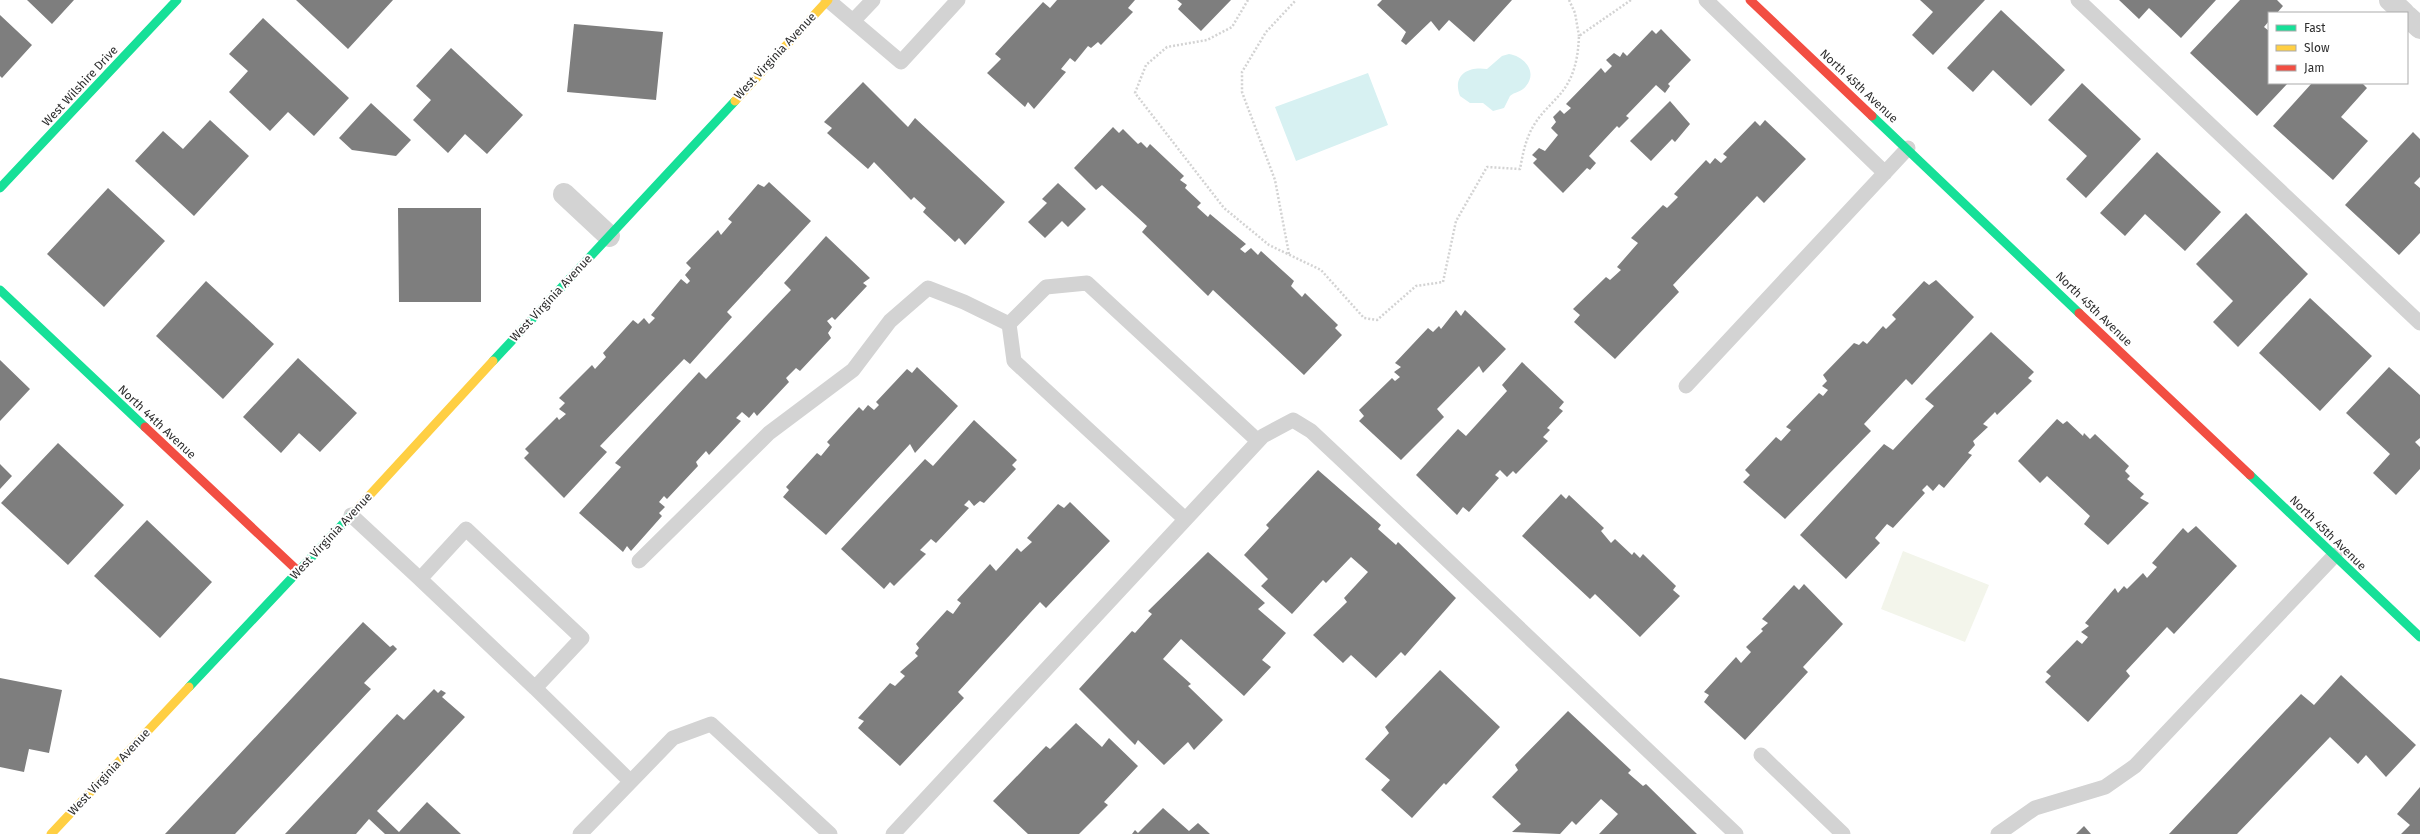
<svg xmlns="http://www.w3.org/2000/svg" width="2420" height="834" viewBox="0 0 2420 834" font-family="'Fira Sans',sans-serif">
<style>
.green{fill:#f3f5eb}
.water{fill:#d7f1f2}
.building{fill:#7e7e7e}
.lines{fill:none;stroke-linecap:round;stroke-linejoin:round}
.path{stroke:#d3d3d3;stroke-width:2.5;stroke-dasharray:2 2;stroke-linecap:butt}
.lane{stroke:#d3d3d3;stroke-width:15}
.street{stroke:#d3d3d3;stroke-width:22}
.fast{stroke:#16e098;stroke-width:9}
.slow{stroke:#ffcf43;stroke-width:9}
.jam{stroke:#f24e42;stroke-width:9}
.labels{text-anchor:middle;stroke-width:4;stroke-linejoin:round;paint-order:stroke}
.street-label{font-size:12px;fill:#2e2e2e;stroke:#fff}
</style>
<rect width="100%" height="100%" fill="#fff"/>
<path class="green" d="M1903,551L1989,585L1965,642L1881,609Z"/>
<path class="water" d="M1509,54C1524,56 1538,72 1526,86C1522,92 1514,92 1510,96L1504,108L1493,111L1483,103H1470L1460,96C1452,75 1468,66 1487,69L1502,56Z
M1368,73L1388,125L1296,161L1275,107Z"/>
<path class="building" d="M27,0H74L52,24Z
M296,0H393L348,49Z
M1057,0H1135L1128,8L1133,12L1101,45L1098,42L1091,48L1088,46L1075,62L1070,58L1061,69L1066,72L1034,109L1028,102L1025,107L987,73L1001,59L995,54L1043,2L1050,8Z
M1177,0H1231L1201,31L1178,9L1182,4Z
M1382,0H1512L1474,42L1449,20L1439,31L1431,21L1406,45L1401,41L1406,32L1377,5Z
M1920,0H1985L1933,55L1912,35L1933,12Z
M2119,0H2216L2181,38L2149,8L2139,19Z
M2240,0H2277L2283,6L2277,13H2269V21L2264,27L2269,31V83H2288L2257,116L2190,53Z
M2001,10L2065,70L2031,106L1993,70L1973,92L1947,68Z
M0,15L32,45L2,78L0,76Z
M263,18L349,98L314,136L288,112L270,131L229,92L248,71L229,54Z
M574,24L663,32L656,100L567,92Z
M1661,29L1691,60L1668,84L1670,86L1665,93L1656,85L1626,116L1629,118L1619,128L1617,126L1589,156L1596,163L1590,170L1587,168L1563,193L1533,163L1537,159L1532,155L1539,148L1545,151L1558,135L1551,128L1556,122L1553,117L1560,110L1564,114L1571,108L1566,104L1601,68L1605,73L1612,66L1606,60L1614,53L1620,57L1623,52L1627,56L1652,30L1656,34Z
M451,48L523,115L487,154L465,134L448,153L413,120L431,100L416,86Z
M863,82L908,127L915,118L1005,202L965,245L959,238L955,242L923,212L926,208L914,197L911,200L874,162L868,169L827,133L832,128L824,122Z
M2082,83L2141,139L2086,198L2066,179L2087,156L2048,120Z
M2312,83H2362L2367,88L2341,117L2368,141L2333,180L2273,126Z
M1670,101L1690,124L1675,142L1672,139L1651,161L1630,141Z
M371,103L411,140L396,156L352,150L339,138Z
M210,120L249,156L194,216L135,161L163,131L183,149Z
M1765,120L1806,159L1764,203L1757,196L1673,285L1679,292L1615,359L1574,322L1580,315L1573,309L1606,277L1610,280L1621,270L1617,267L1638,243L1631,238L1663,205L1667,208L1678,197L1674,194L1706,160L1710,164L1715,158L1721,163L1727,157L1723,154L1755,121L1760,126Z
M1113,127L1119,133L1123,129L1138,144L1141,142L1147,148L1150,144L1184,176L1180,180L1187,185L1185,188L1201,203L1197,207L1208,217L1210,214L1246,244L1240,249L1245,253L1251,248L1258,255L1261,251L1294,281L1291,286L1302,297L1305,293L1338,325L1335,328L1342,335L1304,375L1213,290L1208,296L1142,232L1147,226L1102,185L1096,190L1074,168Z
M2413,132L2420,139V177L2414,183L2420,188V233L2399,255L2345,205Z
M2157,152L2221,212L2185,251L2145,214L2125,236L2100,213Z
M769,182L811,221L727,312L732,317L690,364L684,359L600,446L607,452L564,498L524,458L529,453L525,449L557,417L559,420L566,414L559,409L565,403L559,398L592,365L595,369L606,357L603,353L633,320L638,324L644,318L649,324L655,318L651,315L681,279L687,284L690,281L685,275L691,268L686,263L718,230L721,235L732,222L728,219L758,184L764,187Z
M1058,183L1086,209L1068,227L1062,221L1045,238L1028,222L1047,203L1042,199Z
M108,188L165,241L104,307L47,254Z
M398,208H481V302H399Z
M2246,213L2308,274L2238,347L2213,322L2233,301L2196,264Z
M826,236L870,278L863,283L867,286L835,320L832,317L827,321L832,327L828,333L831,338L800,371L796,368L786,378L789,382L757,416L754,412L749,418L742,412L736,418L741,421L709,455L706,451L696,462L698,466L667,499L664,496L659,502L665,507L659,513L662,516L631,551L627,546L623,552L579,513L621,467L615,463L699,372L706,379L791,290L784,283Z
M1936,280L1974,317L1912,385L1906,379L1864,424L1871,431L1785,519L1743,482L1750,475L1745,470L1776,437L1781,441L1791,430L1786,427L1819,393L1823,396L1828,390L1822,386L1827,381L1823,375L1854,343L1859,345L1863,341L1867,344L1883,326L1886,329L1896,319L1892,315L1924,281L1929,285Z
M206,281L274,344L223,399L156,336Z
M2310,298L2372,356L2320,411L2259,353Z
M1456,310L1461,316L1465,310L1506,349L1483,373L1479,366L1437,409L1444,417L1401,460L1359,421L1364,416L1359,410L1392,378L1395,381L1400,377L1394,372L1401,367L1395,363L1428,328L1433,332L1439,326L1441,329Z
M1991,332L2034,372L2028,378L2032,381L1997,415L1995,412L1983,424L1988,427L1973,441L1975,445L1968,453L1972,455L1944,488L1939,484L1933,491L1927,485L1922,490L1925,493L1893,528L1887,524L1875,538L1880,543L1846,579L1800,535L1884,444L1893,450L1934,406L1925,399Z
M298,358L357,413L320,452L299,433L281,453L243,417Z
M0,360L30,389L0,421Z
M1522,362L1564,402L1559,408L1563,411L1547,428L1550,430L1543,437L1548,441L1516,474L1513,471L1507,477L1500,470L1495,475L1499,478L1469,512L1463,507L1457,515L1416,475L1458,429L1466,436L1507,391L1502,385Z
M917,367L958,406L915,453L910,444L826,535L783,497L789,490L786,487L817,453L821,456L830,445L827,442L859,407L863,411L868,405L874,410L879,405L876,402L907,369L912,373Z
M2389,367L2420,395V438L2415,442L2420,447V469L2396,495L2373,473L2390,454L2346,413Z
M2057,419L2063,424L2067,421L2083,436L2084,433L2090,439L2095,434L2129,466L2125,471L2130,476L2127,479L2144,494L2140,498L2149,503L2108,545L2084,524L2090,516L2047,476L2040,483L2018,461Z
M974,420L1017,460L1012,465L1016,469L984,503L980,501L974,506L969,500L964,505L969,508L936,543L931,539L920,550L926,554L894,586L890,582L884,589L841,549L925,459L933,466Z
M58,443L124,505L68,565L1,503Z
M0,464L12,476L0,489Z
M1318,470L1381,525L1378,529L1396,545L1398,542L1456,598L1405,656L1401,652L1376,678L1351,655L1343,663L1313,635L1347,602L1344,598L1368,572L1351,557L1326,583L1323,580L1292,614L1261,586L1268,579L1244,555L1269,528L1266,525Z
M1561,494L1566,499L1569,495L1604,528L1601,531L1611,543L1615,539L1632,555L1634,552L1640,558L1643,554L1676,586L1673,590L1680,596L1640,637L1595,594L1590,599L1522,536Z
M1070,502L1110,541L1046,608L1040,602L958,692L964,698L900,766L858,728L864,721L858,718L890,683L895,686L905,676L900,672L918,656L915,653L919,648L916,644L947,610L953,614L961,603L957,600L990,564L996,571L1017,548L1021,552L1032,542L1027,538L1058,504L1064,508Z
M147,520L212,582L160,638L94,576Z
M2196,526L2237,566L2174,634L2167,627L2126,671L2130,676L2088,722L2045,682L2051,676L2046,672L2077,640L2082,644L2088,637L2081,632L2089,626L2085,623L2115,588L2118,593L2124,586L2127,589L2143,573L2147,578L2157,567L2152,563L2183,528L2188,533Z
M1208,552L1265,603L1258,609L1286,633L1262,660L1271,667L1244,696L1181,639L1163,659L1191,684L1188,686L1223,720L1194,750L1188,742L1164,765L1138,740L1135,745L1079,689L1132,631L1135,633L1152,614L1148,611Z
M1804,584L1843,624L1803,667L1808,672L1745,740L1704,702L1709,695L1704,692L1736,657L1741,663L1751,652L1746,647L1763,631L1761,629L1768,623L1762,619L1794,585L1799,590Z
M363,622L390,647L393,645L397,649L364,683L371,689L235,834H165Z
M1440,670L1500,727L1446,785L1444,783L1412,818L1381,790L1390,780L1365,759L1389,733L1385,727Z
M2341,675L2416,745L2386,777L2366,755L2358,764L2330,737L2237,834H2169L2301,694L2314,705Z
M0,678L62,690L49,753L29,749L24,772L0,767Z
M434,689L438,693L441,690L446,693L442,697L465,717L377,811L399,832L427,802L461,834H385L369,819L356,834H285L397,714L404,720Z
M1568,711L1631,770L1628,773L1643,786L1646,784L1697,834H1599L1618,814L1601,799L1576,825L1572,821L1560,834L1512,832L1521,824L1492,797L1518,770L1515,765Z
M1076,723L1102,747L1109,738L1138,766L1104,802L1108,805L1079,834H1028L993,801L1046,746L1050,749Z
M2420,787V834H2401L2410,825L2397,814Z
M1163,808L1189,831L1198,823L1210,834H1132L1135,830L1138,833Z
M2084,826L2091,834H2076Z"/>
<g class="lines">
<path class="path" d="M1248,0L1232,27L1207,40L1167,47L1146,65L1135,93L1224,208L1269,245L1321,270L1364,318L1377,320L1416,286L1443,282L1456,221L1487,167L1520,169C1523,153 1526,136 1536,122C1543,111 1554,102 1562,92C1575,75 1578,57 1579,36L1631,0
M1569,0L1575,13L1579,36
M1289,254L1275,180L1242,92V72L1266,32L1296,0"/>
<path class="lane" d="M828,0L901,62L958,0
M1706,0L1885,173
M2078,0L2420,323
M853,21L873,0
M1686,386L1908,148
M351,515L420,579L466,529L582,638L535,688L420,579
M1185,519L1014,361L1009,324L1046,287L1087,283L1258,441
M639,561L769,433L853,370L890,321L928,288L964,302L1009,324
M535,688L630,781
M1761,755L1843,834
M580,834L673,738L711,724L830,834
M893,834L1263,436L1293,420L1311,431L1343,461L1736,834
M1998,834L2035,808L2105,787L2135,766L2335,555"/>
<path class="street" d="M2390,0L2404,13
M2407,16L2420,28
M564,194L609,236"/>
<path class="fast" d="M1872,116L2079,313
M0,188L177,0
M0,290L145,427
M493,361L735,101
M2250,475L2420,637
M189,687L356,510"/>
<path class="slow" d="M735,101L828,0
M356,510L493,361
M51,834L189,687"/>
<path class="jam" d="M1750,0L1872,116
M2079,313L2250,475
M145,427L298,571"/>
</g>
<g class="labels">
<g class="street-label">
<text transform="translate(775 56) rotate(-47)" y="4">West Virginia Avenue</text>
<text transform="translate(80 86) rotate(-47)" y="4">West Wilshire Drive</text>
<text transform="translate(1859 86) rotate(43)" y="4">North 45th Avenue</text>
<text transform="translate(551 298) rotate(-47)" y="4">West Virginia Avenue</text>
<text transform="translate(2094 309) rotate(44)" y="4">North 45th Avenue</text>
<text transform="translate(157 422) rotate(43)" y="4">North 44th Avenue</text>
<text transform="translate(2328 533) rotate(44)" y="4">North 45th Avenue</text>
<text transform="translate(331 536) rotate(-47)" y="4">West Virginia Avenue</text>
<text transform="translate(109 772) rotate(-47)" y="4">West Virginia Avenue</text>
</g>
</g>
<rect x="2268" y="12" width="140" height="72" fill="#ffffff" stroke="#ababab"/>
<rect x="2276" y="25" width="20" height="6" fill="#16e098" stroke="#ababab"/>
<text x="2304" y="32" font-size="12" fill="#2e2e2e">Fast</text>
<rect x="2276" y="45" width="20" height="6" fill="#ffcf43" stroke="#ababab"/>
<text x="2304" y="52" font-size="12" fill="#2e2e2e">Slow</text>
<rect x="2276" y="65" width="20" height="6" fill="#f24e42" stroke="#ababab"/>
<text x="2304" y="72" font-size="12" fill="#2e2e2e">Jam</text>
</svg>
